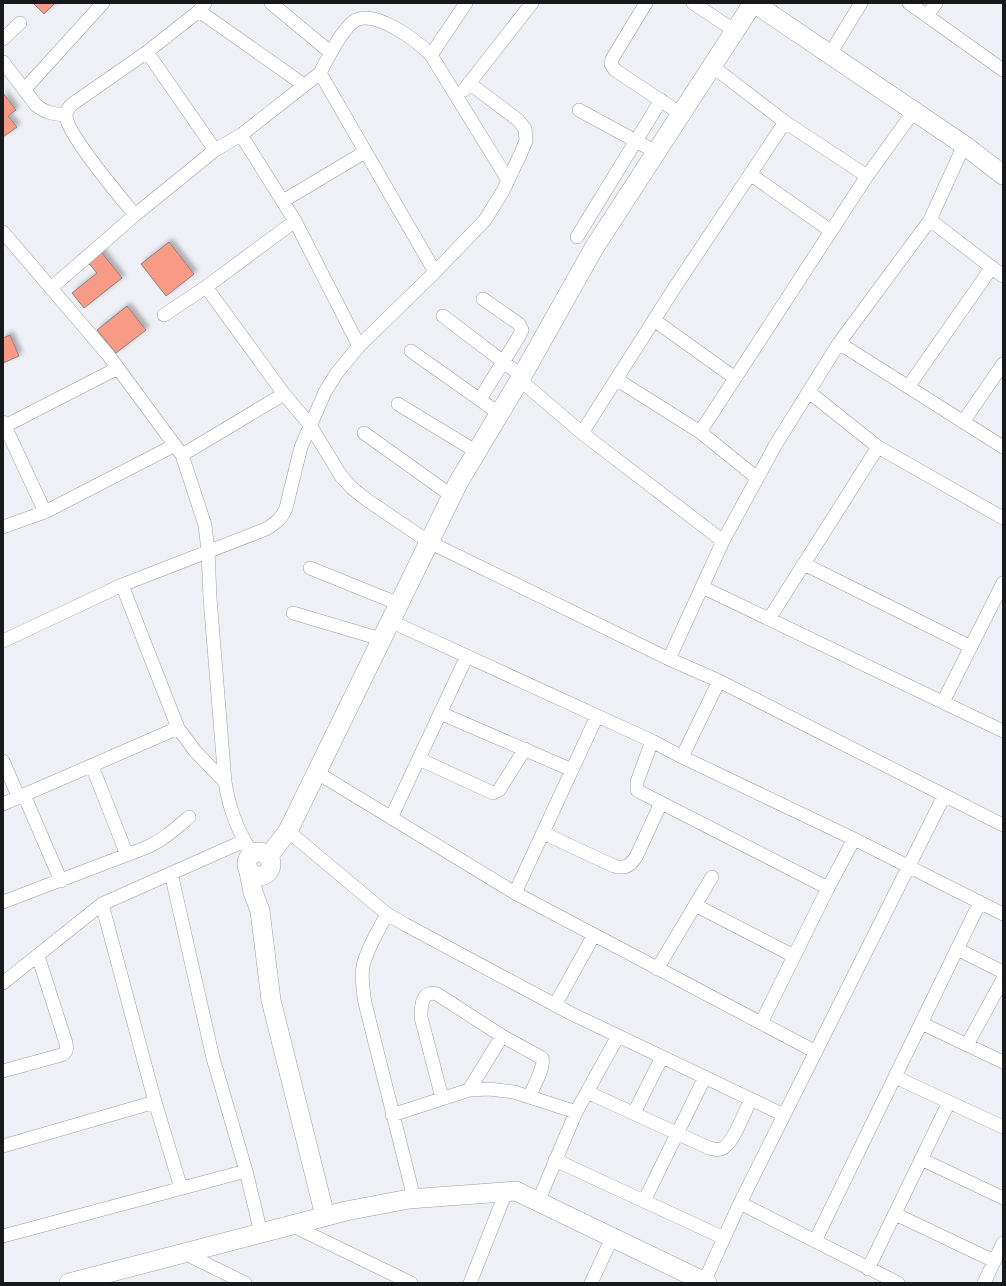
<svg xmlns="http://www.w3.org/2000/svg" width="1006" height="1286" viewBox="0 0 1006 1286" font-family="'Times New Roman',serif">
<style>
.building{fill:#f89a85;stroke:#888280;filter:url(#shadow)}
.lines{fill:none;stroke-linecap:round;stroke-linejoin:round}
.street-casing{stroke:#9d9ea4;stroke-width:14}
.secondary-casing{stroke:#9d9ea4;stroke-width:20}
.street{stroke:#fff;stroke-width:13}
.secondary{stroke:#fff;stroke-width:19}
</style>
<defs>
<filter id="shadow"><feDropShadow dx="3.5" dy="-3.5" stdDeviation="2" flood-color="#0004"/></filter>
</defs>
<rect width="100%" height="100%" fill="#eff0f6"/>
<path class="building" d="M33,3H53L54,4L44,14Z
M3,93L16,110L8,116L17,127L3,137Z
M169,242L194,274L166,296L141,264Z
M99,249L122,278L84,308L72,293L97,273L86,260Z
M127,306L146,330L116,353L97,330Z
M10,335L19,356L3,363V338Z"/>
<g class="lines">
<g class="street-casing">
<path id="street" d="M271,3L330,52
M646,3L612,59L611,64L615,70L681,114
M693,3L735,31
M909,3L1003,70
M199,11L304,85
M927,16L936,3
M3,39L20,23
M147,52L215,150
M830,54L861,3
M431,55L466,3
M3,62L36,105C45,113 54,114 66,115
M712,66L785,122L867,176
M320,73C327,59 343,27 356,20C377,10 417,41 431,55L508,180
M24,90L103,3
M464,90L532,3
M579,110L656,152
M241,135L295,221L359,346
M750,174L831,231
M283,201L365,152
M135,215C121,198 67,134 66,116C66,111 69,108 71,105L147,52L199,11L205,3
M930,220L1003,276
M3,232L109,356L182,455L205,525L208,551L210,598L225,782C229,807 238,833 253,854
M577,237L661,100
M206,287L284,394L310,425L341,476L352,488L367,500L429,542L669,659L719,681L1003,825
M51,288L135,215L215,150L241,135L320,73L435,272
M164,315L206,287L295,221
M443,316L522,376
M654,320L735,378
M839,343L1003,447
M411,351L500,414
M616,379L700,432L757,478
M520,380L582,433L723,541
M908,387L992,267
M809,392L878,447L1003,518
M480,399L518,338L522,330L519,324L483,299
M398,404L477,452
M3,422L45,512L175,445
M963,422L1003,364
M5,426L118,368
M700,432L867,176L914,111
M364,433L452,496
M582,433L675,287L785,122
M182,455L284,394
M3,527L45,512
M804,564L971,647
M310,568L399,604
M122,585L178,728L195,751L225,782
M702,587L1003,731
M293,613L381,639
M769,619L878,447
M390,621L652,741L682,757L854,839L1003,914
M3,641L122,585L266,529C276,523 282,518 286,508L301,447L325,392L336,374L359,346L435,272L485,220L503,191L520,155L526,141L525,129L518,120L469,83
M669,659L723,541L776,444L839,343L930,220L964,145
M943,702L1003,583
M440,713L572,770
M652,741L637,782V790L640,792L828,888
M682,757L719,681
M419,759L493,793L499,790L525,749
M3,761L19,798
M92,766L127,855
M316,772L515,893L816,1052
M24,795L61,881
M3,804L178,728
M391,818L467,656
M288,831L387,914L406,925L572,1014L784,1115
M543,833L614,866C625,869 630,866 636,857L661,803
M171,873L213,1058L246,1171L261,1233
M515,893L597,716
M3,902L145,848C162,841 175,829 189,817
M102,904L155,1102L181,1188
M695,905L794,956
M387,914C379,930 367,948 363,966C361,978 363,991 365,1003L414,1198
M957,949L1003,972
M657,969L712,877
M3,983L102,904L244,841
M555,1005L594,935
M761,1023L828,888L854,839
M921,1023L1003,1062
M967,1045L1003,979
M3,1071L61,1055C67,1053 67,1049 66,1043L38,956
M895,1077L1003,1127
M469,1090L502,1036
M587,1092L709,1148C712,1149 717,1150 721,1149C733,1146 745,1110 751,1099
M442,1098L421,1017C421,1005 422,990 437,994L502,1036L542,1058C545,1067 533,1088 529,1097
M634,1113L662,1057
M392,1115L469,1090L489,1089L514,1092L576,1112
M3,1146L155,1102
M921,1159L1003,1198
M555,1160L724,1238
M644,1201L705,1077
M538,1202L576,1112L618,1036
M895,1214L994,1261
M291,1225L411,1283
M3,1236L246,1171
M815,1241L980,902
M184,1253L245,1283
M868,1269L949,1102
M704,1282L740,1203
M470,1283L506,1192
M591,1283L612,1238
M898,1283L740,1203L944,796
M984,1283L1003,1243"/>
</g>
<g class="secondary-casing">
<path id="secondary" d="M754,3L964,145L1003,175
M247 864a12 12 0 1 1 24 0a12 12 0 1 1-24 0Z
M268,857L288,831L458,483L522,376L594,248L753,3
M249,872L253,892L260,911L271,1000L325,1216
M69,1283L346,1211L409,1199L516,1191L707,1283"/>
</g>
<use href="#street" class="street"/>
<use href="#secondary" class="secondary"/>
</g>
<rect width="1006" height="1286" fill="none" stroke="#18191b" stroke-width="8"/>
</svg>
